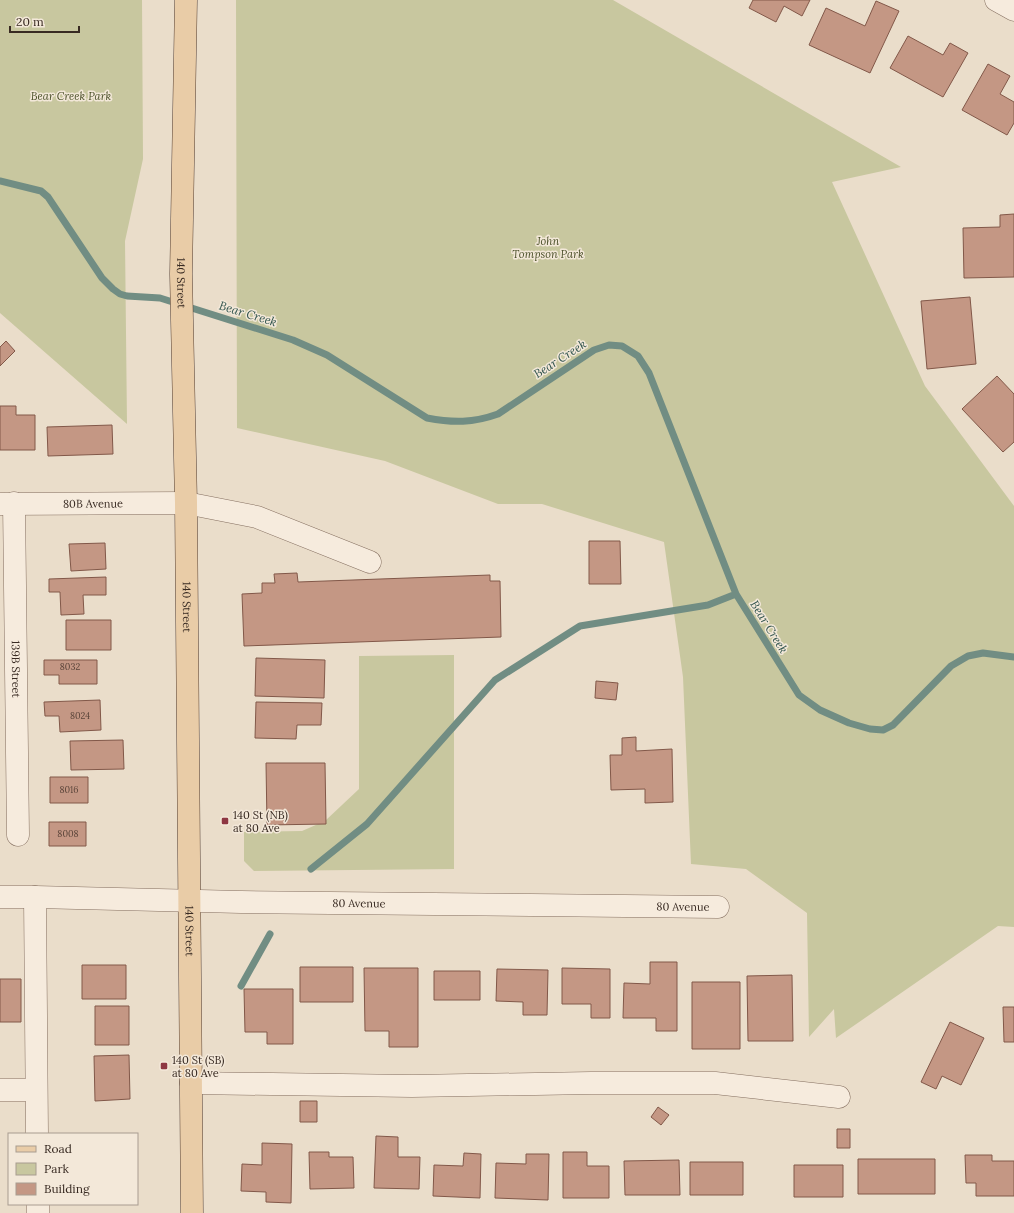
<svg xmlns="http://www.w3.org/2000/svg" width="1014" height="1213" viewBox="0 0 1014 1213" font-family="Lora,serif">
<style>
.green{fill:#c8c79f}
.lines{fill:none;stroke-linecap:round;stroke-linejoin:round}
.stream{stroke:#718d83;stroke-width:7}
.building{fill:#c49784;stroke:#825849}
.minor-casing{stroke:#856f60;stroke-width:23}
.major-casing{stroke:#543f34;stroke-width:23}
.minor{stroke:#f6ebdd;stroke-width:22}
.major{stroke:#e9cca7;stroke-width:22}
.poi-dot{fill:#8e3742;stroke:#f3e8d9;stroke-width:1.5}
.labels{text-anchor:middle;stroke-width:3;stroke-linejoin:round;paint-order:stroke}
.number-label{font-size:9px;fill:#5b453a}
.park-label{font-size:11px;font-style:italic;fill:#4d522b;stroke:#f3e8d9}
.street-label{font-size:11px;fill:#382a22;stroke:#f3e8d9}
.poi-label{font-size:11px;fill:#382a22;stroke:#f3e8d9;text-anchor:start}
.water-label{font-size:12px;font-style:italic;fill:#33564f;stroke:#f3e8d9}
</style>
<rect width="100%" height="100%" fill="#eaddca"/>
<path class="green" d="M0,0H142L143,159L125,241L127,424L0,313Z
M236,0H613L901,167L832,182L925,386L1014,506V927L998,926L836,1038L834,1009L809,1037L807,913L746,869L691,864L683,677L664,542L542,504H498L385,461L237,428Z
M454,655V869L254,871L244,861V832L302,831L325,821L359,789V656Z"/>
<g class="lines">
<path class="stream" d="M0,181L41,191L48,197L102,278L113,289L120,294L127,296L160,298L293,340L327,355L427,418C453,423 473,423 498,414L594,350L609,345L622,346L638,356L649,373L736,594L799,695L820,710L849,723L870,729L883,730L893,725L951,666L968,656L983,653L1014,657
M311,869L367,824L495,680L580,626L708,605L736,594
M241,986L270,934"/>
</g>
<path class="building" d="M753,0H810L802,16L784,6L776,22L749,8Z
M876,1L899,11L870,73L809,45L826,8L865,26Z
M908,36L943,55L950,43L968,53L943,97L890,68Z
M988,64L1010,76L1000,94L1014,102V123L1007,135L962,110Z
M1014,214V277L964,278L963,228L1000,227V215Z
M970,297L976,364L927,369L921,301Z
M6,341L15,351L0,366V347Z
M997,376L1014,394V442L1003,452L962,409Z
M0,406H16V415H35V450H0Z
M112,425L113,454L48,456L47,427Z
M589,541H620L621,584H589Z
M105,543L106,569L71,571L69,544Z
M297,573L298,582L490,575V581H500L501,637L244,646L242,594L262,593V583H275L274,574Z
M106,577V595H83L84,614L61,615L60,592H49V579Z
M66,620H111V650H66Z
M256,658L325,660L324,698L255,696Z
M44,660H97V684H59V675H44Z
M596,681L618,683L616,700L595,698Z
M100,700L101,730L60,732L59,716H45L44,702Z
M256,702L322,703L321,725H297L296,739L255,738Z
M636,737V751L672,749L673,802L645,803V789L611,790L610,755H622V738Z
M123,740L124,769L71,770L70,741Z
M266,763H325L326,824L267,825Z
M50,777H88V803H50Z
M49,822H86V846H49Z
M650,962H677V1031H656V1018H623L624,983L650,984Z
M82,965H126V999H82Z
M300,967H353V1002H300Z
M364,968H418V1047H389V1031H365Z
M562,968L610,969V1018H591V1004H562Z
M497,969L548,970L547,1015H523V1002L496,1001Z
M434,971H480V1000H434Z
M792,975L793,1041H748L747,976Z
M0,979H21V1022H0Z
M692,982H740V1049H692Z
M244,989H293V1044H267V1032H245Z
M95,1006H129V1045H95Z
M1003,1007H1014V1042H1004Z
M950,1022L984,1038L961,1085L942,1076L936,1089L921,1082Z
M129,1055L130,1099L95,1101L94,1056Z
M300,1101H317V1122H300Z
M658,1107L669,1115L661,1125L651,1117Z
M837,1129H850V1148H837Z
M376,1136L398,1137V1157H420L419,1189L374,1188Z
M262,1143L292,1144L291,1203L266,1202V1192L241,1191L242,1164L262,1165Z
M309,1152H329V1157H353L354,1188L310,1189Z
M563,1152H587V1166H609V1198H563Z
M464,1153L481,1154L480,1198L433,1196L434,1165L463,1166Z
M526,1154H549L548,1200L495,1198L496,1163L526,1164Z
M965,1155H992V1161H1014V1196H976V1183H966Z
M858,1159H935V1194H858Z
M679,1160L680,1195H625L624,1161Z
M690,1162H743V1195H690Z
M794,1165H843V1197H794Z"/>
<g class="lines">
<g class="minor-casing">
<g id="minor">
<path d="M996,0L1014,10"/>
<path id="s1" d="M14,503L18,835"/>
<path id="s2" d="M0,504L186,503L257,517L370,562"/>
<path id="s3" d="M0,897H35L241,902L718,907"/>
<path d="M35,897L37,1134"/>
<path d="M191,1083L412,1086L591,1083H715L839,1097"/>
<path d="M0,1090H36"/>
<path d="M38,1204V1213"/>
</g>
</g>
<g class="major-casing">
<g id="major">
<path id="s4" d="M186,0L181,274L186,503L192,1213"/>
</g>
</g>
<use href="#minor" class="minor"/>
<use href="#major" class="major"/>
</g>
<g class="poi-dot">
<rect x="221" y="817" width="8" height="8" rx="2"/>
<rect x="160" y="1062" width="8" height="8" rx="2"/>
</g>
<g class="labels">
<g class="number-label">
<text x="70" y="670">8032</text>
<text x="80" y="719">8024</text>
<text x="69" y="793">8016</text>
<text x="68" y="837">8008</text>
</g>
<g class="park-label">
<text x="71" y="100">Bear Creek Park</text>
<text x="548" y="245">John<tspan x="548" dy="13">Tompson Park</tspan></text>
</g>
<g class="street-label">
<text dy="4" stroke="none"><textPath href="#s4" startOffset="283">140 Street</textPath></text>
<text dy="4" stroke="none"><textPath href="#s2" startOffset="93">80B Avenue</textPath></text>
<text dy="4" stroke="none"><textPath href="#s4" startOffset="607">140 Street</textPath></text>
<text dy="4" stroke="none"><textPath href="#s1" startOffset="166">139B Street</textPath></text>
<text dy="4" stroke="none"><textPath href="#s3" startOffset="359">80 Avenue</textPath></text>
<text dy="4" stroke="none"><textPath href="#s3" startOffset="683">80 Avenue</textPath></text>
<text dy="4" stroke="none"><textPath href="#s4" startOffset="931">140 Street</textPath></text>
</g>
<g class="poi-label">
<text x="233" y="819">140 St (NB)<tspan x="233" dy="13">at 80 Ave</tspan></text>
<text x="172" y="1064">140 St (SB)<tspan x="172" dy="13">at 80 Ave</tspan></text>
</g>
<g class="water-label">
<text transform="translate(248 314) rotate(17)" y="4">Bear Creek</text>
<text transform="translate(560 359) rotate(-33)" y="4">Bear Creek</text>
<text transform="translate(769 627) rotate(58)" y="4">Bear Creek</text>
</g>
</g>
<rect x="8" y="1133" width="130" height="72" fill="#f3e8d9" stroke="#a89c90"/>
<rect x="16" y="1146" width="20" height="6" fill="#e9cca7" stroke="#a89c90"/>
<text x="44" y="1153" font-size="12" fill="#382a22">Road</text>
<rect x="16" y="1163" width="20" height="12" fill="#c8c79f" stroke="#a89c90"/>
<text x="44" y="1173" font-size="12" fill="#382a22">Park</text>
<rect x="16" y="1183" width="20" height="12" fill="#c49784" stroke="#a89c90"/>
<text x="44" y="1193" font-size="12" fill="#382a22">Building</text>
<path d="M10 26v6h69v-6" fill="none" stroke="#382a22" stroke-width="2"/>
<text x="16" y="26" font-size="12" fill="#382a22" stroke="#f3e8d9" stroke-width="3" paint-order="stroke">20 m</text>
</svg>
